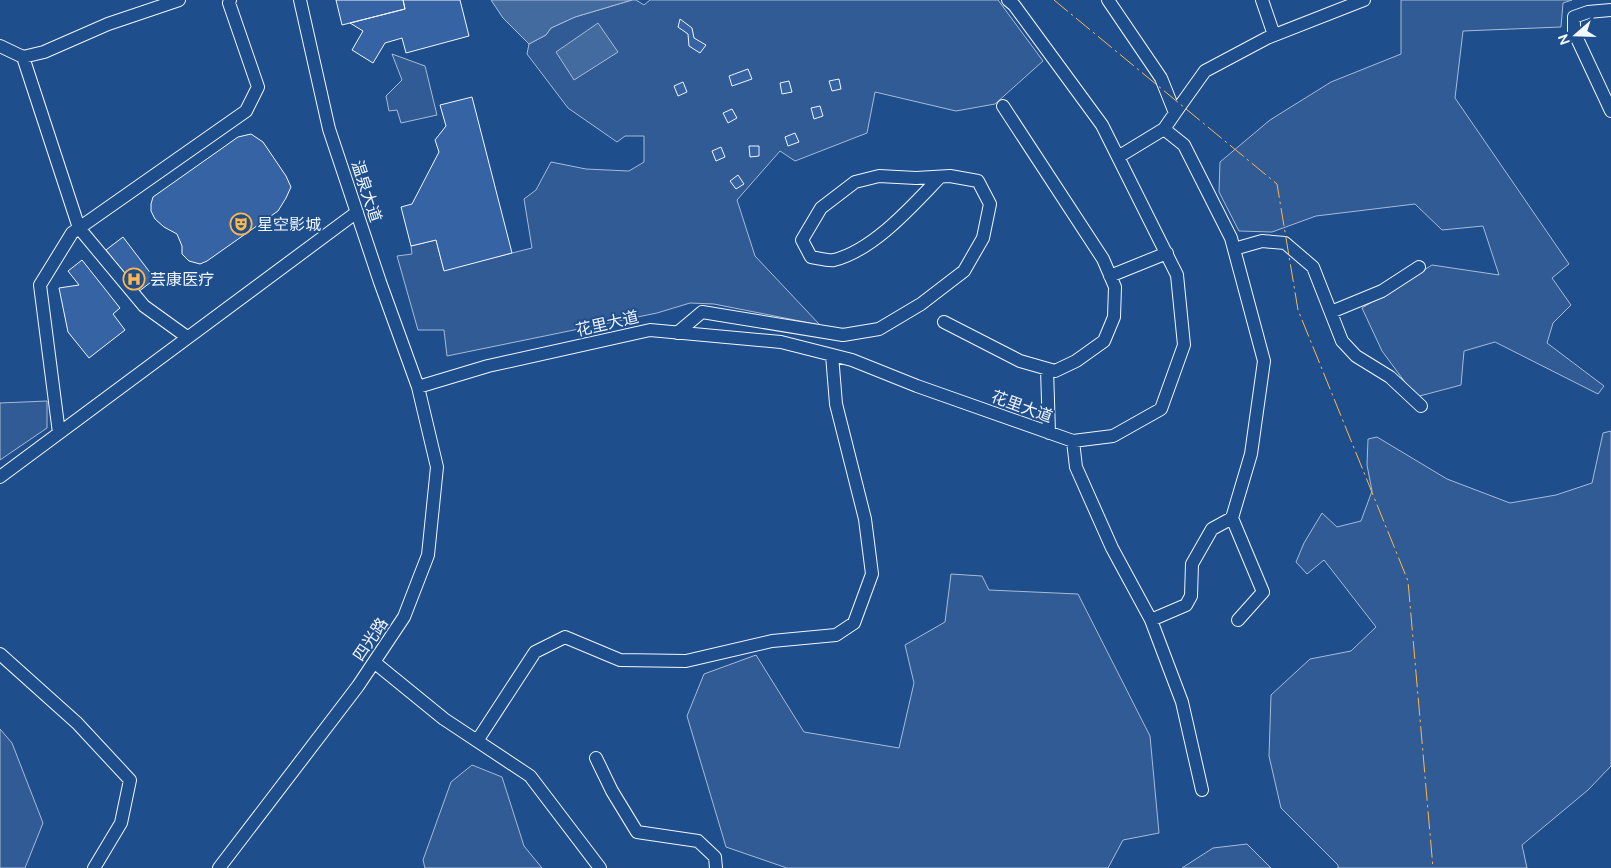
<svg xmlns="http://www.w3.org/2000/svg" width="1611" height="868" viewBox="0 0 1611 868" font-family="Ubuntu,'Noto Sans SC',sans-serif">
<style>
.built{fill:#305b95;stroke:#a8bbd7}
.water{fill:#446ba0;stroke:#a8bbd7}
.building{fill:#3563a3;stroke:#f2f6ff}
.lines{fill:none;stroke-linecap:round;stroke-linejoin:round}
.street-casing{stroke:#f2f6ff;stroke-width:14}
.street{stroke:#1f4e8c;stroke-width:12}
.power{stroke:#ffb74d;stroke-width:1;stroke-dasharray:18 4 2.5 4;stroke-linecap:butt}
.labels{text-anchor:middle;stroke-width:4;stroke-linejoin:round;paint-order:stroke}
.street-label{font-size:16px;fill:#f2f6ff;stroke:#1f4e8c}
.poi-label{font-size:16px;fill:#f2f6ff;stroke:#1f4e8c;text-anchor:start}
</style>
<rect width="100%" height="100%" fill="#1f4e8c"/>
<path class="built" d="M632,0H636L644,5L650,0H998L1043,61L995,104L956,111L875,92L867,133L795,161L780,151L737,200L755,256L820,325L714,304L690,303L657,313L447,356L444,330H418L397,256L412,254L411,246L436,240L444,270L532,248L524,199L536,190L551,162L586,169L629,171L644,162V136H625L617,142L568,108L527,54L529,44L546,35L551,28L575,17Z
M1401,0H1572L1563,3L1561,27L1463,31L1455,98L1569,264L1552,278L1571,305L1553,323L1547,343L1604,386L1598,394L1495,342L1464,351L1461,385L1416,397L1382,351L1362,308L1432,265L1499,275L1483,226L1442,230L1415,204L1316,216L1272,232L1239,231L1219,192L1220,162L1270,120L1331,82L1401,54Z
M392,54L425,66L437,115L401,123L397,110L389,111L386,96L402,80Z
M47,401V428L0,460V403Z
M1611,431V766L1588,790L1522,845L1527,868H1338V865L1281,808L1269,756L1271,695L1310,659L1351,651L1376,627L1324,560L1307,574L1296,562L1304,543L1322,513L1337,527L1361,521L1372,491L1367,465L1368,439L1377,437L1447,479L1510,503L1556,495L1592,483L1603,433Z
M951,574L982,576L989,590L1078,594L1150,736L1159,833L1123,840L1108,868H787L726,847L687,716L704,674L756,655L804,732L899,748L914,683L905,645L945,622Z
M0,729L12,743L43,823L25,868H0Z
M472,765L502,777L524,846L542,868H425L423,860L451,782Z
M1247,844L1271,868H1182L1213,848Z"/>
<path class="water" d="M491,0H632L575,17L551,28L546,35L529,44L503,18Z
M598,23L618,52L574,80L556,52Z"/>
<path class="building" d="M336,0H403L405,9L342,25Z
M403,0H460L469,36L406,53L402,38L385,43L373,63L352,50L363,31L350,23L405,9Z
M680,19L692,28L694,38L706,45L700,53L689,46L688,34L678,27Z
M748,69L752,79L732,86L729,76Z
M839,79L841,89L832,91L829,81Z
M789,81L792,92L782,94L780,83Z
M683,82L687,92L678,96L674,86Z
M472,97L512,253L444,271L436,240L411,246L401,207L412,204L439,152L435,140L446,126L440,105Z
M820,106L823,116L814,119L811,108Z
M732,109L737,118L728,123L723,113Z
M795,133L799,142L788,146L785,137Z
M251,134L263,142L286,176L291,187L286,198L278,211L207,261L200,264L189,261L182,254V246L177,234L164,227L155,219L151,211V204L153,197L238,137Z
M749,146H759V156L750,157Z
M721,147L725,157L716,161L712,151Z
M738,175L744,184L736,189L730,181Z
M123,237L155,279L138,292L106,250Z
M82,260L120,308L113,314L125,330L89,358L68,332L59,288L79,285L68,271Z"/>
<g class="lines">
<g class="street-casing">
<path id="street" d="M1108,0L1161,78L1175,113L1164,129L1118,157
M1262,0L1274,35
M1611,10L1588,12L1574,17V32L1611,111
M0,46L23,57L44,52L108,24L179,0
M23,57L79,228L144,306L187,337
M1175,113L1205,71L1267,38L1364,0
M1234,249L1262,241L1285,243L1313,267L1342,341L1356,356L1390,377L1421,406
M1110,276L1167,253
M1331,312L1382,291L1419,267
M944,322L1020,361L1055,371L1076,361L1104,341L1114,317L1115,287L1103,259L1003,106
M677,333L702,312L843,335L879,329L921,304L964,271L983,238L990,204L978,181L950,176L916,178L879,176L855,182L821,208L802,240L811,257C818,258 828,261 834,260C874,250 913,205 940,177
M1047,369L1049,433
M418,387L488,366L650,330L781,342L852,360L917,386L1073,441L1113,436L1161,409L1184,345L1177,275L1102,125L1014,5L1008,0
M59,433L40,285L72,233L246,111L258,87L229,3L230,0
M1073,441L1076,467L1112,548L1151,620L1182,702L1202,790
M0,477L357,212
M1232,518L1263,592L1238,620
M1151,620L1186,605L1191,596L1192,564L1212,529L1232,518L1251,454L1264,361L1231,238L1184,145L1164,129
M0,654L77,723L130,780L121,823L94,868
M374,662L444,719L530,776L600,868
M477,741L535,652L565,637L620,660L686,661L772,641L836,635L854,623L872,574L865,519L836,404L832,355
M596,758L612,791L637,832L698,841L715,857L716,868
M219,868L358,686L404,617L428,555L437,467L418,387L380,282L329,129L300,0"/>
</g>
<use href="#street" class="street"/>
<path class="power" d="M1054,0L1277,184L1298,310L1408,581L1433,868"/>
</g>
<defs>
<g id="theatre-ring" transform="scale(1.125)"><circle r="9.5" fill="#1f4e8c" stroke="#ffb74d" stroke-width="1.5"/><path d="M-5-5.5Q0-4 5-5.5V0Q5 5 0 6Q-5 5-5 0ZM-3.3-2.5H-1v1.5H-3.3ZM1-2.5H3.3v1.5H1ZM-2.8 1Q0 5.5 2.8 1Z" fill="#ffb74d"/></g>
<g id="hospital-ring" transform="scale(1.125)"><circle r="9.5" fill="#1f4e8c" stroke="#ffb74d" stroke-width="1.5"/><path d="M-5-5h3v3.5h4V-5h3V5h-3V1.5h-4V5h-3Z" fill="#ffb74d"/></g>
</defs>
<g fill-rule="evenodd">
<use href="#theatre-ring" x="241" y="224"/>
<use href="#hospital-ring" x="134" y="279"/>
</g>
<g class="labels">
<g class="street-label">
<text transform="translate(367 191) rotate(72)" y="6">温泉大道</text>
<text transform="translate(607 323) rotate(-13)" y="6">花里大道</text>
<text transform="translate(1022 406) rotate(20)" y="6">花里大道</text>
<text transform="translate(370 639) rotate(-56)" y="6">四光路</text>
</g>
<g class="poi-label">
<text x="257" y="230">星空影城</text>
<text x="150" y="285">芸康医疗</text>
</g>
</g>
<g transform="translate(1576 35) rotate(250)" stroke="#1f4e8c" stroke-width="4" paint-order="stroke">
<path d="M0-4L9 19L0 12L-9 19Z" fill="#f2f6ff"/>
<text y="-8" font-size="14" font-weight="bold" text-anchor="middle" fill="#f2f6ff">N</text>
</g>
</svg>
